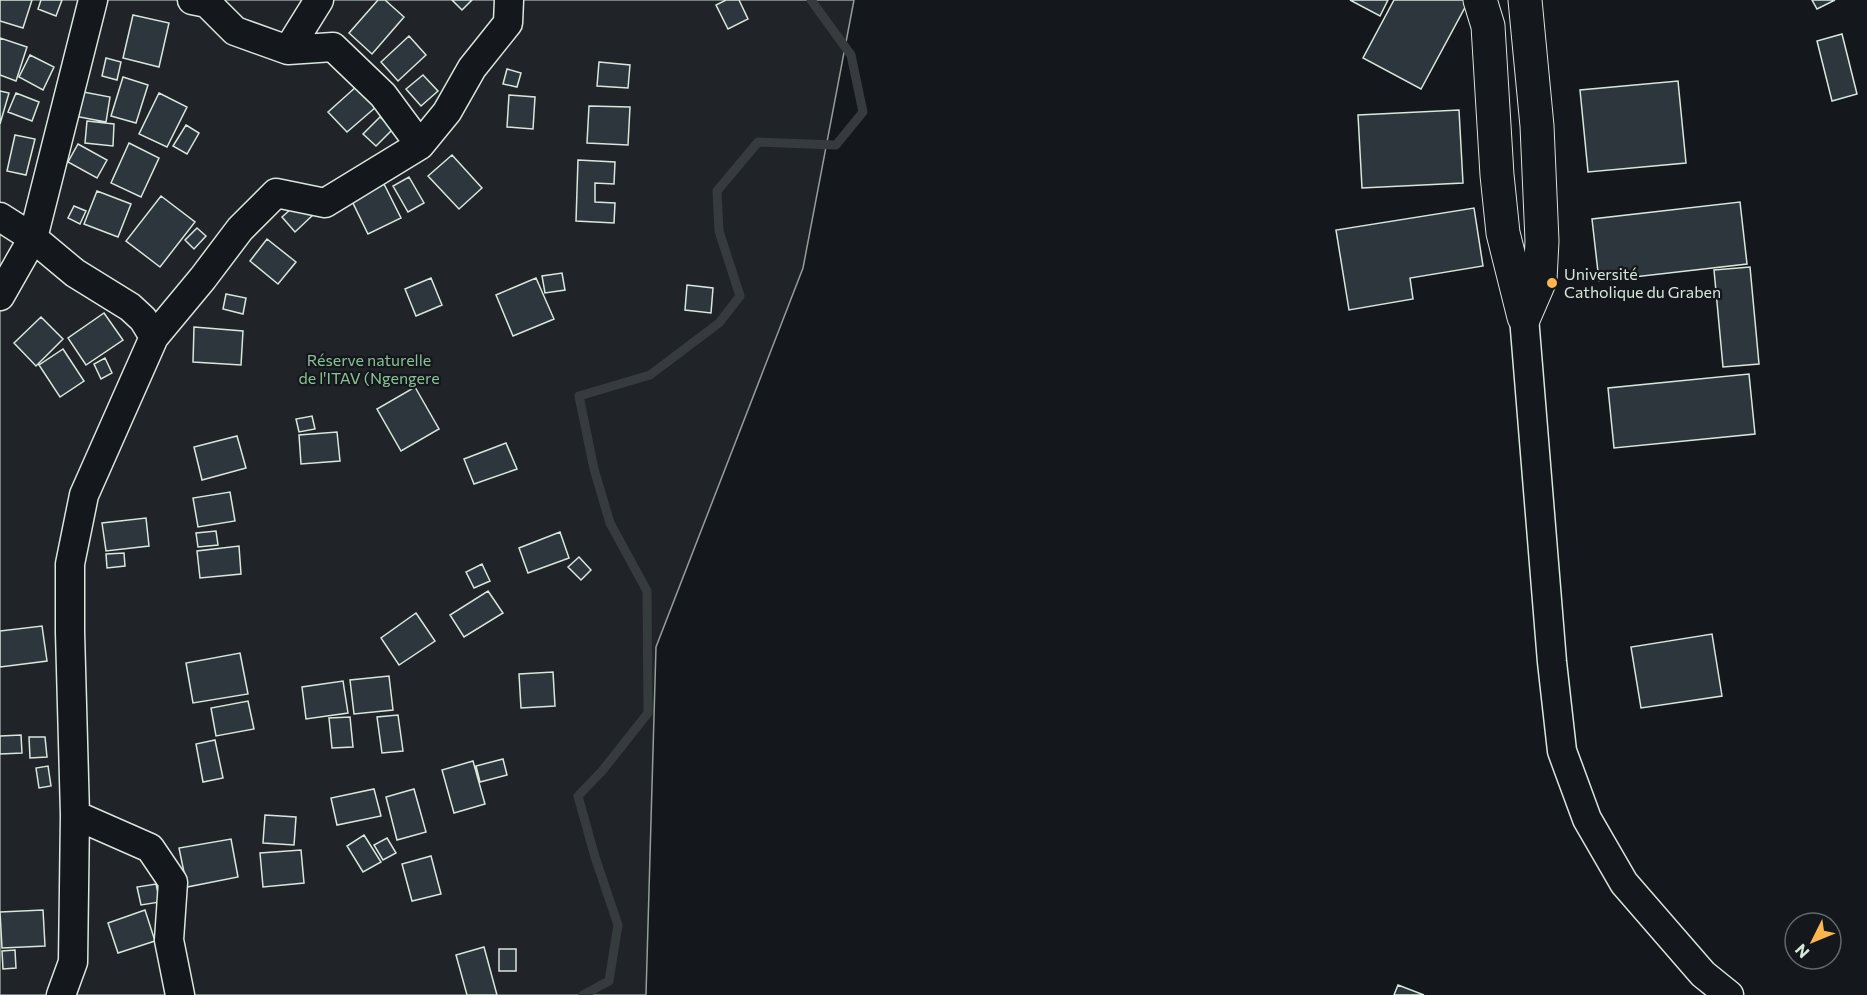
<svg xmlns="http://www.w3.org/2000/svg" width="1867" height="995" viewBox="0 0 1867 995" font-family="Commissioner,sans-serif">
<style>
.green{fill:#202428;stroke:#939e99;stroke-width:1.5}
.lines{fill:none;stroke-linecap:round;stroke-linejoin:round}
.stream{stroke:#363b3e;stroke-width:9}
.building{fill:#2c363c;stroke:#d8e6dc;stroke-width:1.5}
.street-casing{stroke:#d8e6dc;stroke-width:31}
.secondary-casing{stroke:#d8e6dc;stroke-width:35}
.street{stroke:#14181c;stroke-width:28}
.secondary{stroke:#14181c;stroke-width:33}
.poi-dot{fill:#ffb74d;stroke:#14181c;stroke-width:2}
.labels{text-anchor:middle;stroke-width:4.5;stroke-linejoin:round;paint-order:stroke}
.poi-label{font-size:16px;fill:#d8e6dc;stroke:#14181c;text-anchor:start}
.park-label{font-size:16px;fill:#8ac095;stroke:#14181c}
</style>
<rect width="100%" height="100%" fill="#14181c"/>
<path class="green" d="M0,0H854L803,268L656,647L646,995H0Z"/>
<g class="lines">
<path class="stream" d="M583,995L609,981L618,925L595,857L578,796L602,771L648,713L647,591L610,523L594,469L579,396L650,375L719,323L740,296L719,231L717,191L758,142L836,145L863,112L851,55L811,0"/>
</g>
<path class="building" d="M0,0H32L23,28L0,21Z
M41,0H62L56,16L38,9Z
M378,0H385L404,17L372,54L349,33Z
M452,0H472L462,10Z
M726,0H739L748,19L728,29L716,5Z
M1350,0H1388L1380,16Z
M1394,0H1469L1421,89L1363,58Z
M1812,0H1835L1817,9Z
M133,15L169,23L159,67L123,58Z
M1842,34L1857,94L1832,101L1817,41Z
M409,36L426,55L398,81L381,62Z
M0,38L27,47L16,81L0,75Z
M30,55L54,67L43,90L19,77Z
M106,58L121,62L117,80L102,76Z
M599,62L630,65L628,88L597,86Z
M507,69L521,73L517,87L503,84Z
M423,75L438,91L421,106L406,89Z
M123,77L148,85L136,123L111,116Z
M1678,81L1686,163L1588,172L1580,90Z
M357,86L376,107L347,132L328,112Z
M73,90L110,97L106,122L69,115Z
M0,91L9,93L0,124Z
M16,93L39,102L32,121L8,112Z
M159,93L187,107L167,147L139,134Z
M509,95L535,97L533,129L507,127Z
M589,106L630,107L628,145L587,143Z
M1459,110L1463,183L1362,188L1358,115Z
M380,117L393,129L376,146L363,134Z
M87,121L114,124L113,146L85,143Z
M186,125L199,133L187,154L173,146Z
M15,135L35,139L26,175L7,171Z
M129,143L159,158L141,197L111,183Z
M78,144L107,160L97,178L68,162Z
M452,155L482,188L459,209L428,176Z
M578,160L615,162L614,184L595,183V202L615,203L614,223L576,221Z
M409,177L424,203L408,212L393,186Z
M384,184L401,218L368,234L351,199Z
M97,191L131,204L118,237L84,224Z
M161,196L195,222L160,267L126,241Z
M302,199L315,213L295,232L282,217Z
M1740,202L1747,264L1599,281L1592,219Z
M74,206L86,211L80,224L68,218Z
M1474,208L1483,266L1410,278L1413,299L1349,310L1336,230Z
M197,228L206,236L194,249L185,240Z
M267,239L296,262L278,284L250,261Z
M1750,267L1759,364L1723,367L1714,270Z
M562,273L565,290L545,293L542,276Z
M431,278L442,305L416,316L405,289Z
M536,278L554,319L513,336L496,295Z
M687,285L713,288L711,313L685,310Z
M226,294L246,298L243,314L223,309Z
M104,313L123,340L86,365L68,338Z
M41,317L63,339L36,366L14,343Z
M194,327L243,331L241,365L193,362Z
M63,349L84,381L60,397L39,365Z
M105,358L112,373L101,379L94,364Z
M1749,374L1755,434L1614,448L1608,388Z
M415,387L439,429L401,451L377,409Z
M312,416L315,429L299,432L296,419Z
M337,432L340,461L301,464L299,435Z
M237,436L246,468L202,480L194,447Z
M506,443L517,469L474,484L464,459Z
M230,492L235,521L198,527L193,498Z
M146,518L149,546L106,551L102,523Z
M216,531L218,545L198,547L196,533Z
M560,532L569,558L528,573L519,548Z
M239,546L241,574L200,578L197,551Z
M124,553L125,566L107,568L106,554Z
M579,557L591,570L581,580L568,567Z
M482,564L490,581L474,588L466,572Z
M488,591L503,613L464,637L450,615Z
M416,613L435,641L399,665L381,638Z
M42,626L47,661L0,667V631Z
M1712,634L1722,696L1641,708L1631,647Z
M240,653L248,694L193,703L186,663Z
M553,672L555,706L521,708L519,674Z
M389,676L393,710L354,714L350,680Z
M343,681L348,713L306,719L302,687Z
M248,701L254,729L216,736L211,708Z
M398,715L403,751L382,753L377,717Z
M350,717L353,747L332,748L329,718Z
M21,735L22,753L0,754V736Z
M29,737H45L47,757L30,758Z
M215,740L223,778L203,782L196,744Z
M503,759L507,775L480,782L476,766Z
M473,761L485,804L454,813L442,770Z
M48,766L51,786L39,788L36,768Z
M374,789L381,816L337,825L331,798Z
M414,789L426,832L397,840L386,797Z
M265,815L296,817L294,845L263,843Z
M364,835L381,862L363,872L347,846Z
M387,838L396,853L383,860L374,845Z
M231,839L238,877L187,887L179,848Z
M301,850L304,883L263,887L260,853Z
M431,856L441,894L412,901L402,864Z
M156,884L160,902L141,905L137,887Z
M43,910L45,946L2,948L0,912Z
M145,910L155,941L118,953L108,923Z
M484,947L497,995H467L456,955Z
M499,949H516V971H499Z
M15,950L16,968L3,969L2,951Z
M1398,985L1424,995H1394Z"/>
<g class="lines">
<g class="street-casing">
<path id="street" d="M192,0L207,3L235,31L288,50L333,47L383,95L420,145
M288,50L319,0
M0,217L33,238L75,273L130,307L143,319L154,337
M0,296L33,238L93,0
M1524,317L1552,662L1562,751L1587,819L1624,883L1703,974L1729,995
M75,815L150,848L173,882L169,940L180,995
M61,995L73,962L75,815L70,632V564L84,495L154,337L203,278L240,229L276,193L325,203L420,145L447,112L472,68L508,23L509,0"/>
</g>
<g class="secondary-casing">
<path id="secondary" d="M1480,0L1488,26L1497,175L1503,233L1524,317
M1524,317L1540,280L1542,241L1537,126L1525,0"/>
</g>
<use href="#street" class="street"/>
<use href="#secondary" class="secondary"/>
</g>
<circle class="poi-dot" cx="1552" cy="283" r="6"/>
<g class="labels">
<g class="poi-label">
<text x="1564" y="280">Université<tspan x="1564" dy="18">Catholique du Graben</tspan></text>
</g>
<g class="park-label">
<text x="369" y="366">Réserve naturelle<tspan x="369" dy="18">de l'ITAV (Ngengere</tspan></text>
</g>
</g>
<g transform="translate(1813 941) rotate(227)"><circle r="28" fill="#14181c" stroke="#626a69" stroke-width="1.5"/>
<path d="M0-4.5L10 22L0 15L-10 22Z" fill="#ffb74d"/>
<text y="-9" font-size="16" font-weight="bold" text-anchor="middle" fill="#d8e6dc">N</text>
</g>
</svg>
